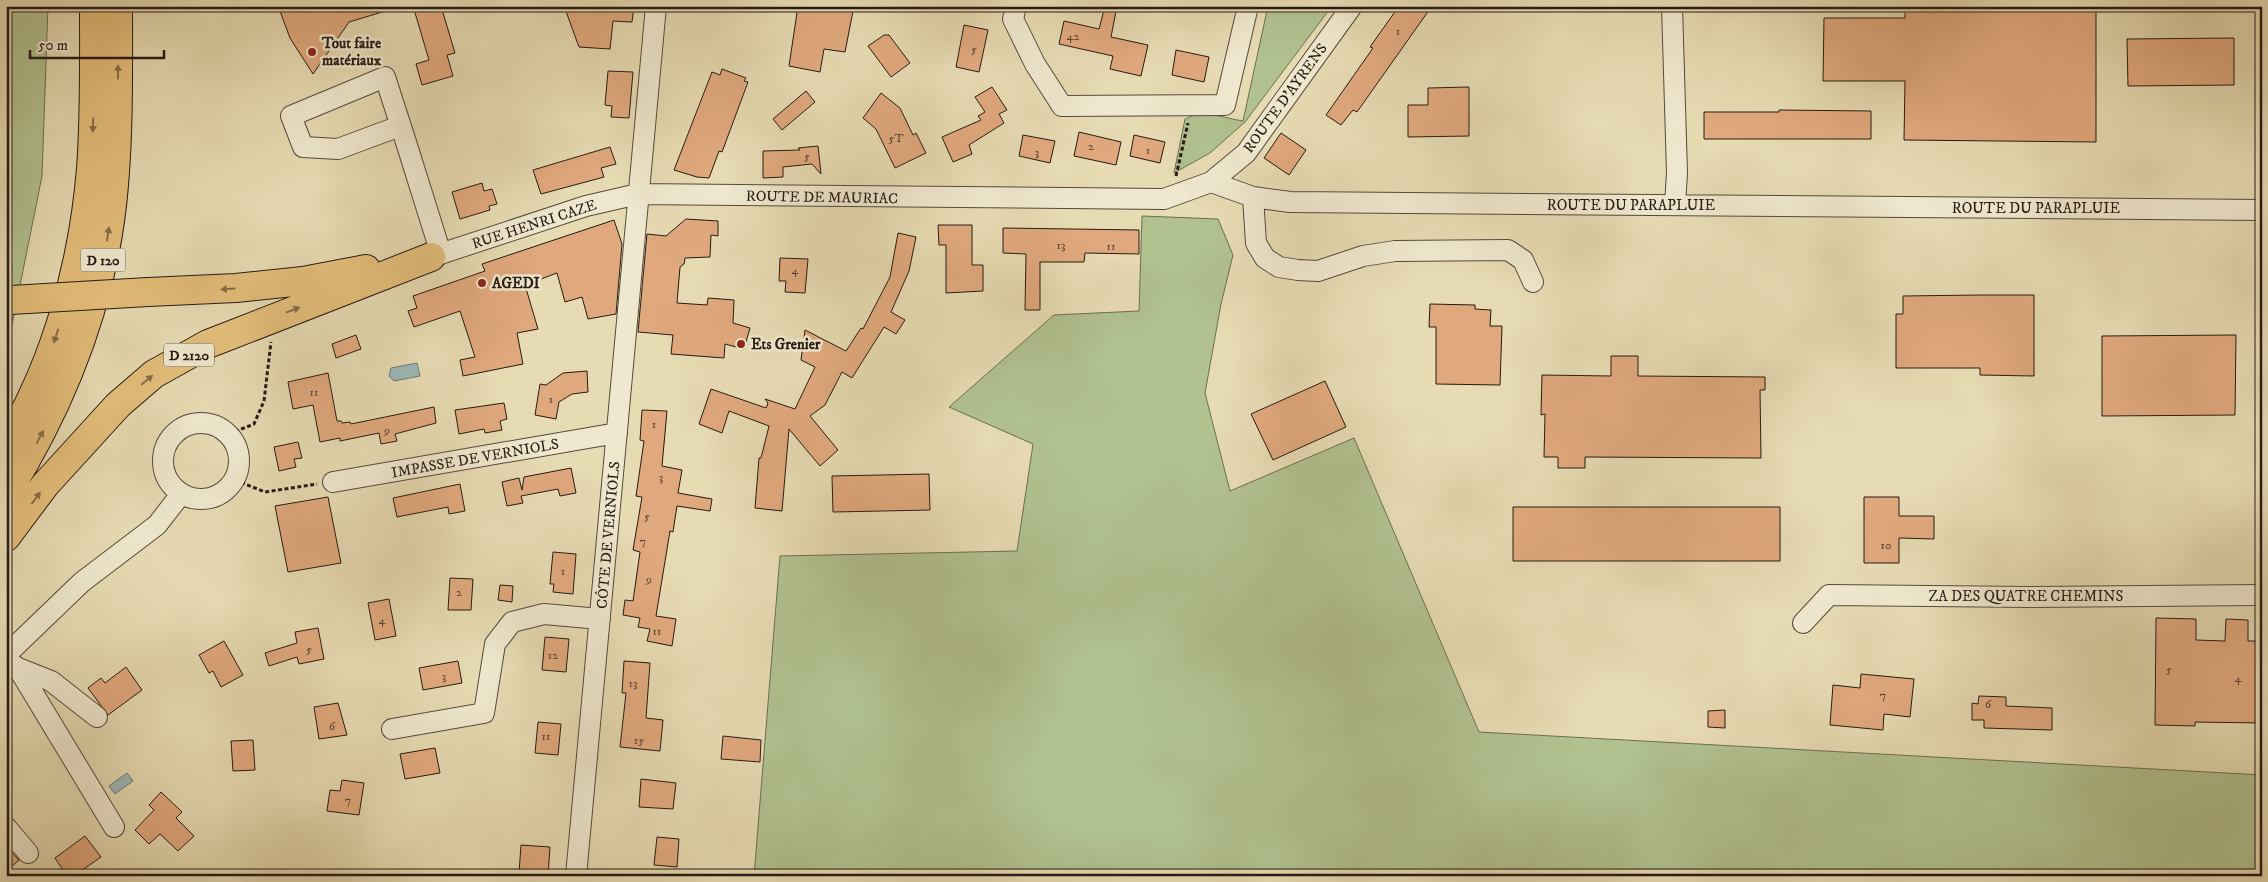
<svg xmlns="http://www.w3.org/2000/svg" width="2268" height="882" viewBox="0 0 2268 882" font-family="'IM FELL DW Pica',serif">
<style>
.green{fill:#b1c190;stroke:#6c6e52}
.water{fill:#9db8b9;stroke:#6d7977}
.building{fill:#e0a97d;stroke:#261a15}
.lines{fill:none;stroke-linecap:round;stroke-linejoin:round}
.minor-casing{stroke:#564a3c;stroke-width:22}
.highway-casing{stroke:#261a15;stroke-width:30}
.path{stroke:#261a15;stroke-width:3;stroke-dasharray:4 2.5;stroke-linecap:butt}
.minor{stroke:#efe8ce;stroke-width:20}
.highway{stroke:#e4be7a;stroke-width:28}
.highway-bridge-casing{stroke:#261a15;stroke-width:30;stroke-linecap:butt}
.highway-bridge{stroke:#e4be7a;stroke-width:28}
.oneway{fill:#856c48}
.poi-dot{fill:#8f2418;stroke:#efe8ce;stroke-width:2}
.labels{text-anchor:middle;stroke-width:5;stroke-linejoin:round;paint-order:stroke}
.number-label{font-size:12px;fill:#543e2f}
.shield{fill:#efe8ce;stroke:#62584c;stroke-width:1}
.shield-label{font-size:14px;font-weight:bold;fill:#261a15}
.poi-label{font-size:15px;font-weight:bold;fill:#261a15;stroke:#efe8ce;text-anchor:start}
.street-label{font-size:15px;fill:#261a15;stroke:#efe8ce}
</style>
<rect width="100%" height="100%" fill="#e7dbb3"/>
<filter id="stains"><feTurbulence type="fractalNoise" baseFrequency=".004" numOctaves="4"/><feColorMatrix values="0 0 0 0 .2 0 0 0 0 .09 0 0 0 0 .02 0 0 0 .5 -.17"/></filter>
<radialGradient id="worn" r=".72"><stop offset=".6" stop-color="#630" stop-opacity="0"/><stop offset="1" stop-color="#630" stop-opacity=".3"/></radialGradient>
<path class="green" d="M6,6H48L42,176L6,355Z
M1268,6H1332L1245,122L1210,153L1174,173L1185,119C1203,109 1224,118 1243,121Z
M1142,216L1218,219L1233,255L1221,304L1205,393L1230,491L1354,438L1479,732L2262,775V876H754L780,556L1017,551L1033,444L949,407L1054,315L1139,311Z"/>
<path class="water" d="M417,363L420,376L394,381L389,376L391,368Z
M127,773L133,781L115,794L109,786Z"/>
<path class="building" d="M278,6H389V10L349,22L313,74L290,38Z
M413,6H441L455,53L447,55L453,76L422,85L416,64L429,60Z
M564,6H634L632,22L613,21L610,49L579,47Z
M798,6H854L845,52L824,49L820,72L789,66Z
M1105,6H1117L1111,37L1148,45L1141,76L1110,69L1113,56L1059,44L1064,21L1099,29Z
M1399,6H1432L1357,112L1353,110L1341,125L1326,115L1373,48L1370,47Z
M1905,6H2096V142L1904,140L1905,81H1823L1824,18H1905Z
M964,25L988,30L979,72L956,67Z
M884,35H889L910,63L891,77L868,46Z
M2234,38V85L2128,86L2127,39Z
M1176,50L1209,57L1204,82L1172,75Z
M722,69L746,78L744,81L748,82L722,152L719,151L709,178L697,177L674,170L712,72L720,75Z
M608,71L633,72L629,118L611,117L612,106L605,105Z
M992,87L1007,110L999,114L1004,123L969,145L972,154L953,162L942,137L981,120L978,116L985,112L975,97Z
M1469,87V136L1408,137V105H1428V88Z
M806,91L815,102L782,130L773,119Z
M881,93L900,108L913,135L916,133L926,153L895,168L876,129L863,118Z
M1779,110L1871,111V139H1704V112H1779Z
M1079,132L1121,142L1116,165L1074,156Z
M1281,133L1306,150L1289,175L1264,158Z
M1023,135L1055,141L1050,163L1019,156Z
M1134,135L1165,142L1160,163L1130,156Z
M818,146L821,174L812,164L783,167V177L763,178V151L800,150L798,148Z
M610,147L616,164L601,168L604,177L541,194L533,170Z
M482,183L484,191L492,189L497,204L489,206L490,210L460,219L452,192Z
M686,219L718,221V236L711,235L710,257L685,258L684,264L680,267L677,303L707,305L708,298L734,300L733,323L750,328L744,349L725,344L724,358L671,354L673,335L638,332L647,234L666,236Z
M614,220L622,244L616,314L588,319L582,297L565,302L557,273L525,285L538,329L517,333L523,364L463,376L460,360L475,357L460,311L414,327L408,311L417,308L413,296L485,271L482,264Z
M938,225H972V265H983V291L946,293V245H939Z
M1003,228L1139,230V254L1085,253L1084,262H1040V310H1025L1026,254L1003,253Z
M898,233L916,237L909,271L891,312L905,320L896,334L884,327L852,378L842,372L825,405L810,416L838,450L820,466L789,429L782,511L755,508L759,458H761L769,426L729,411L722,433L699,424L711,389L766,408L768,403L765,399L795,409L815,367L801,360L805,330L846,351L861,328L863,329L890,277Z
M780,258L808,259L805,293L785,292L786,281H779Z
M1981,295H2034V376L1980,375V368H1896V314H1903V296Z
M1430,304L1475,305V309L1491,310L1490,326H1502L1500,385L1436,384V327H1429Z
M356,335L361,349L336,358L332,344Z
M2236,335L2235,415L2102,416V336Z
M1611,356H1638V376L1765,377V390H1760L1761,458L1585,457V468H1558V457H1544L1545,414L1541,415L1542,375L1611,376Z
M587,371L588,392L572,394L559,402L556,419L535,415L540,384L546,385L563,373Z
M328,373L337,421H341L342,423L350,422L351,424L434,407L436,423L395,434L397,441L381,444L379,433L340,441V438L320,442L313,405L293,409L288,382Z
M1325,381L1346,427L1273,460L1251,414Z
M504,403L507,419L500,421L502,430L485,433L484,429L459,434L455,410Z
M642,410L667,411L662,466L682,470L678,493L712,499L710,511L677,506L673,532L670,531L656,616L676,619L672,646L647,641L650,629L638,627L640,618L623,615L625,600L633,601L640,552L633,550L642,497L636,496L644,441L640,440Z
M298,442L302,458L294,459L296,467L279,471L274,447Z
M571,468L576,493L560,496L558,489L521,496L523,503L507,506L502,482L519,478L522,490L524,477Z
M929,474L930,510L833,512L832,476Z
M460,484L465,511L449,514L448,507L397,517L393,498Z
M328,497L341,563L288,572L275,506Z
M1864,497H1899V516H1934V539L1899,538V563H1864Z
M1513,507H1780V561H1513Z
M553,552L576,554L573,594L553,592L554,584H550Z
M450,578L473,579L471,610H448Z
M500,585L513,586L512,602L498,600Z
M389,599L396,636L375,640L368,603Z
M2156,618L2196,619V640L2225,641L2226,619L2248,620V641H2262V723L2195,722V726L2155,725Z
M318,628L324,659L299,664L297,657L269,666L265,653L297,643L295,632Z
M545,637L569,639L566,672L542,670Z
M224,641L243,675L221,687L213,671L209,673L199,655Z
M458,661L462,683L423,690L419,668Z
M624,661L650,663L646,718L663,720L660,751L620,747L626,693H622Z
M126,667L142,690L108,715L88,688L101,678L105,683Z
M1861,674L1914,679L1910,717L1884,714L1883,730L1830,725L1833,685L1860,688Z
M1979,696L2006,697V706L2052,708V730L1984,728V720H1972V703L1978,704Z
M338,703L347,735L319,739L314,707Z
M1725,710V728L1708,727V711Z
M538,722L561,724L558,755L535,753Z
M723,736L761,740L760,762L721,759Z
M253,740L255,770L233,771L231,741Z
M435,748L440,773L405,779L400,754Z
M641,779L676,783L673,809L639,807Z
M342,780L364,783L359,815L327,811L330,790L340,791Z
M161,792L182,812L176,818L194,836L178,851L160,834L149,844L135,830L154,810L149,805Z
M85,836L101,857L74,876H67L55,858Z
M657,837L679,839L677,867L654,865Z
M521,845L550,847L548,876H525L519,873Z
M6,846L19,860L6,872Z"/>
<g class="lines">
<g class="minor-casing">
<path id="minor" d="M1016,6L1013,19L1035,64L1062,106L1225,105L1248,6
M1672,6L1677,173L1675,205
M400,126L338,149L303,147L291,116L385,77L405,139L441,254
M1211,182L1246,153L1352,6
M1253,197L1256,243L1265,258L1279,267L1298,270L1318,271L1363,256L1395,251L1508,250L1523,260L1533,282
M431,257L586,206L638,194L1164,199L1211,182L1253,197L1290,202L2262,210
M163 461a38 38 0 1 1 76 0a38 38 0 1 1-76 0Z
M333,482L617,433
M1803,623L1829,595L2030,597L2262,595
M6,655L82,582L157,525L181,494
M6,660L18,668L114,827
M18,668L51,681L97,717
M392,729L484,713L495,644L512,622L544,614L600,619
M6,827L28,853
M576,876L656,6"/>
</g>
<g class="highway-casing">
<path id="highway" d="M148,292L236,288L303,281L366,269
M6,446C56,363 83,265 91,169C95,115 94,60 94,6
M6,494C65,399 105,297 114,185C119,126 118,66 118,6
M6,537L45,485L118,405L154,374L208,344L431,257"/>
</g>
<path class="path" d="M1176,176L1188,123
M229,434L254,424L264,401L271,342
M235,480L265,492L317,484"/>
<use href="#minor" class="minor"/>
<use href="#highway" class="highway"/>
<g class="highway-bridge-casing">
<path id="highway-bridge" d="M11,300L148,292"/>
</g>
<use href="#highway-bridge" class="highway-bridge"/>
</g>
<defs><path id="oneway-solid" d="M-6-.8H1V-3.2L6.5 0L1 3.2V.8H-6Z" transform="scale(1.25)"/></defs>
<g class="oneway">
<use href="#oneway-solid" transform="translate(118 72) rotate(-90)"/>
<use href="#oneway-solid" transform="translate(93 125) rotate(92)"/>
<use href="#oneway-solid" transform="translate(108 234) rotate(-81)"/>
<use href="#oneway-solid" transform="translate(228 289) rotate(177)"/>
<use href="#oneway-solid" transform="translate(293 310) rotate(-21)"/>
<use href="#oneway-solid" transform="translate(56 336) rotate(108)"/>
<use href="#oneway-solid" transform="translate(147 380) rotate(-40)"/>
<use href="#oneway-solid" transform="translate(40 437) rotate(-62)"/>
<use href="#oneway-solid" transform="translate(36 498) rotate(-53)"/>
</g>
<g class="poi-dot">
<circle cx="312" cy="52" r="5"/>
<circle cx="482" cy="283" r="5"/>
<circle cx="741" cy="344" r="5"/>
</g>
<g class="labels">
<g class="number-label">
<text x="1398" y="35">1</text>
<text x="1073" y="40">42</text>
<text x="974" y="53">5</text>
<text x="896" y="142">5T</text>
<text x="1091" y="150">2</text>
<text x="1148" y="154">1</text>
<text x="1037" y="156">3</text>
<text x="807" y="160">5</text>
<text x="1061" y="249">13</text>
<text x="1111" y="250">11</text>
<text x="795" y="274">4</text>
<text x="314" y="396">11</text>
<text x="551" y="403">1</text>
<text x="654" y="428">1</text>
<text x="387" y="434">9</text>
<text x="661" y="481">3</text>
<text x="647" y="520">5</text>
<text x="643" y="545">7</text>
<text x="1886" y="549">10</text>
<text x="563" y="575">1</text>
<text x="649" y="583">9</text>
<text x="459" y="596">2</text>
<text x="382" y="624">4</text>
<text x="657" y="635">11</text>
<text x="309" y="653">5</text>
<text x="553" y="659">12</text>
<text x="2169" y="673">5</text>
<text x="444" y="680">3</text>
<text x="2238" y="682">4</text>
<text x="633" y="687">13</text>
<text x="1883" y="699">7</text>
<text x="1988" y="708">6</text>
<text x="332" y="730">6</text>
<text x="546" y="740">11</text>
<text x="639" y="744">15</text>
<text x="348" y="804">7</text>
</g>
<g class="shield">
<rect x="80.5" y="248.5" width="45" height="23" rx="4"/>
<rect x="164" y="343.5" width="50" height="23" rx="4"/>
</g>
<g class="shield-label">
<text x="103" y="265">D 120</text>
<text x="189" y="360">D 2120</text>
</g>
<g class="poi-label">
<text x="322" y="48">Tout faire<tspan x="322" dy="17">matériaux</tspan></text>
<text x="492" y="288">AGEDI</text>
<text x="751" y="349">Ets Grenier</text>
</g>
<g class="street-label">
<text transform="translate(1285 98) rotate(-54)" y="5">ROUTE D'AYRENS</text>
<text transform="translate(822 197) rotate(1)" y="5">ROUTE DE MAURIAC</text>
<text x="1631" y="210">ROUTE DU PARAPLUIE</text>
<text x="2036" y="213">ROUTE DU PARAPLUIE</text>
<text transform="translate(534 224) rotate(-18)" y="5">RUE HENRI CAZE</text>
<text transform="translate(475 458) rotate(-10)" y="5">IMPASSE DE VERNIOLS</text>
<text transform="translate(608 535) rotate(-85)" y="5">CÔTE DE VERNIOLS</text>
<text x="2026" y="601">ZA DES QUATRE CHEMINS</text>
</g>
</g>
<rect width="2268" height="882" fill="none" stroke="#e7dbb3" stroke-width="25"/>
<rect x="8" y="8" width="2253" height="867" fill="none" stroke="#261a15" stroke-width="2.5"/>
<rect x="12" y="12" width="2243" height="857" fill="none" stroke="#261a15"/>
<path d="M30 50v8h134v-8" fill="none" stroke="#261a15" stroke-width="2.5"/>
<text x="38" y="50" font-size="15" fill="#261a15" stroke="#efe8ce" stroke-width="4" paint-order="stroke">50 m</text>
<rect width="100%" height="100%" filter="url(#stains)"/>
<rect width="100%" height="100%" fill="url(#worn)"/>
</svg>
